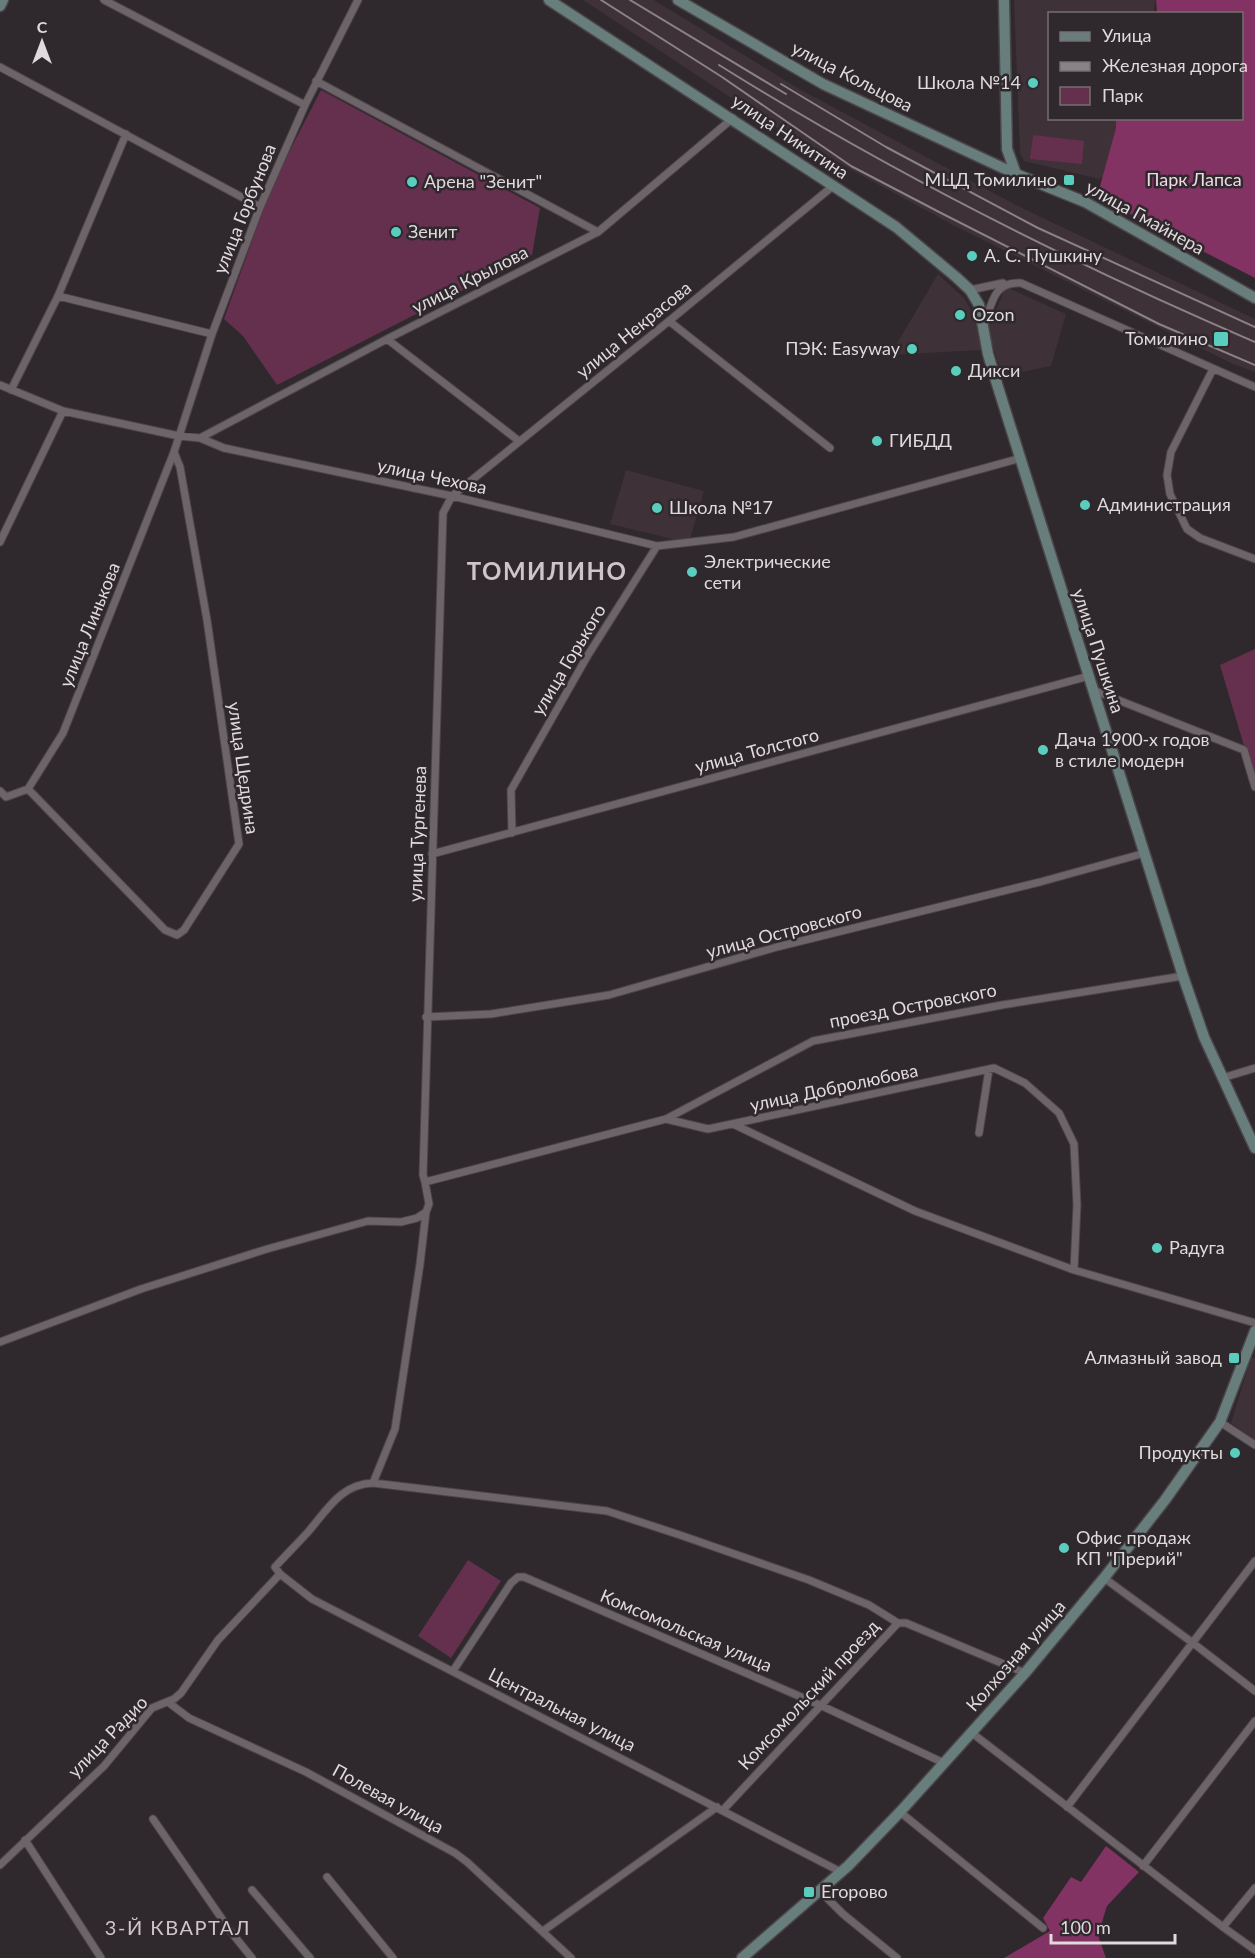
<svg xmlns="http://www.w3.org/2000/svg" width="1255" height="1958" viewBox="0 0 1255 1958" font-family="Lato,sans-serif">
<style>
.built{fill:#3e3138}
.green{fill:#64304e}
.forest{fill:#823263}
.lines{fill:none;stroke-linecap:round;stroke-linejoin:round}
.street-casing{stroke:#4b4548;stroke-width:9}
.secondary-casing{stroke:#4b4548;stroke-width:13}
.street{stroke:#6c6468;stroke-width:7}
.secondary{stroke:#687e7d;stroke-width:10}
.rail{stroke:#898386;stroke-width:2}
.poi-dot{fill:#59cebf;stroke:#2f282c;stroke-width:2}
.labels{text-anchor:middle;stroke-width:5;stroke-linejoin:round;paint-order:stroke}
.street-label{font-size:18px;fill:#dfdadc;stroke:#2f282c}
.poi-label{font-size:18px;fill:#dfdadc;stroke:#2f282c;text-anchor:start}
.park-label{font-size:18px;fill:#f0d8e5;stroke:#2f282c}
.neighbourhood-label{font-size:20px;letter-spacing:1.5px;fill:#cec5c9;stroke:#2f282c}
.district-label{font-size:24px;font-weight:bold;letter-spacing:1.5px;fill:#cec5c9;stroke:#2f282c}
</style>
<rect width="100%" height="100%" fill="#2f282c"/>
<path class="built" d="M583,0H654L801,90L1020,207L1255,319V372L1233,364L953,225L848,168L797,138L786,134Z
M1014,0H1155L1154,13L1050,14V118L1129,119L1113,173L1099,179L1024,161L1020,153Z
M938,274L964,298L973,314L982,350L890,355Z
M1006,287L1066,314L1051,366L1002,376L988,328Z
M626,470L704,491L689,543L610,524Z
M1251,1357L1255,1358V1440L1231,1423Z"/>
<path class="green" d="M321,90L540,208L532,255L277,385L243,336L224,319L272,185Z
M1033,135L1084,141L1082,164L1030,159Z
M1255,649V783L1220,665Z
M468,1560L501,1581L451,1658L418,1636Z"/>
<path class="forest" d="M1156,0H1255V278L1097,197L1116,128V119L1242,118V14L1157,13Z
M1106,1846L1139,1872L1107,1906L1098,1935L1106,1958H1004L1050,1931L1043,1918L1071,1877L1081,1882Z"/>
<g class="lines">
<g class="street-casing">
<path id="street" d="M104,0L305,105
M0,67L260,207
M316,81L598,232
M833,186L669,321L452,496L443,513L423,1175L425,1182L666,1119L708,1129L994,1068L1025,1083L1059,1113L1074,1144L1077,1205L1074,1270
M970,290L1003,283
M58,296L212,334
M669,321L830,448
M984,326C992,304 993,281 1021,283L1255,387
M387,339L519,441
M1213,369L1171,452L1167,475L1170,494L1187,529L1200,538L1255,559
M0,385L63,411L179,436L200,438L224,448L452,496L657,546L734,537L1021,458
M11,390L58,296L126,134
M200,438L387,339L598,232L733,118
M0,542L63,411
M1093,690L1244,750L1255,787
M28,789L165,930L177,935L184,930L239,844L207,620L180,467L174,452
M0,791L6,797L28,789L63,733L174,452L212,334L260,207L305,105L358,0
M512,833L511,790L588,655L657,546
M432,854L1089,676
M426,1017L491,1014L609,995L777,947L1040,882L1145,853
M1222,1078L1255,1068
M666,1119L813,1041L1002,1005L1183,976
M735,1125L915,1211L1074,1270L1255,1323
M979,1133L989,1069
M0,1342L141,1289L267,1249L368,1221L401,1222L417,1218L426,1212L429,1204L425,1182
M1220,1422L1255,1445
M373,1483L395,1429L420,1264L426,1212
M1104,1578L1193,1643L1255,1691
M453,1671L511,1583L518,1577H524L822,1706L944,1763
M168,1702L189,1718L306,1772L455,1853L467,1862L571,1958
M972,1733L1223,1927
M1067,1807L1255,1561
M723,1810L898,1623H906L1025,1673
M900,1812L1043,1928
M153,1819L231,1932L252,1958
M25,1840L101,1958
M0,1865L104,1766L152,1708L174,1699L181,1693L218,1640L280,1574
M1143,1866L1255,1721
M841,1872L312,1599L280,1574L275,1567C286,1555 297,1544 308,1532C327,1510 341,1484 373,1483L607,1511L680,1535L809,1580L869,1605L898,1623
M327,1877L393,1958
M1255,1888L1223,1927L1255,1950
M252,1890L310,1958
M820,1891L843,1914L897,1958
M543,1931L717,1807"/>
</g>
<g class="secondary-casing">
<path id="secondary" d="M549,0L896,227L956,277L970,290L979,305L988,354L997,384L1183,976L1204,1037L1255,1148
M678,0L823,84L1016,174L1085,202L1255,298
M1004,0L1007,149L1016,174
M0,6L3,0
M742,1958L848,1866L900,1812L1025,1673L1104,1578L1165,1500L1220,1422L1255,1331"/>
</g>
<use href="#street" class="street"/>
<use href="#secondary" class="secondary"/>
<path class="rail" d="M601,0L722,77L851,166L941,213L1159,324L1255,365
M630,0L786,94
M719,65C890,172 1071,263 1255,342
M781,84L886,147L1038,228L1255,327"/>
</g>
<g class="poi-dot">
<circle cx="1033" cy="83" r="6"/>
<rect x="1063" y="174" width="12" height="12" rx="3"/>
<circle cx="412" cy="182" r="6"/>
<circle cx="396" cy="232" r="6"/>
<circle cx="972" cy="256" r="6"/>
<circle cx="960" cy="315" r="6"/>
<rect x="1213" y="331" width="16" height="16" rx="3"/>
<circle cx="912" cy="349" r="6"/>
<circle cx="956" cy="371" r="6"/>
<circle cx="877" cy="441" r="6"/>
<circle cx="1085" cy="505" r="6"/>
<circle cx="657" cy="508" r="6"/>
<circle cx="692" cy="572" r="6"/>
<circle cx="1043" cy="750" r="6"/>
<circle cx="1157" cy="1248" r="6"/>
<rect x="1228" y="1352" width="12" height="12" rx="3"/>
<circle cx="1235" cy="1453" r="6"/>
<circle cx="1064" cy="1548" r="6"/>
<rect x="803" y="1886" width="12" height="12" rx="3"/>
</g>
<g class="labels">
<g class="street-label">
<text transform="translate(852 77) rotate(27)" y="6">улица Кольцова</text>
<text transform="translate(790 137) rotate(34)" y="6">улица Никитина</text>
<text transform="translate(245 209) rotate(-68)" y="6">улица Горбунова</text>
<text transform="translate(1145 218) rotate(29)" y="6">улица Гмайнера</text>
<text transform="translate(470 280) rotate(-27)" y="6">улица Крылова</text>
<text transform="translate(634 330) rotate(-39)" y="6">улица Некрасова</text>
<text transform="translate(432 477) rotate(12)" y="6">улица Чехова</text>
<text transform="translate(90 625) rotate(-68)" y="6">улица Линькова</text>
<text transform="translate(1098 651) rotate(72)" y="6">улица Пушкина</text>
<text transform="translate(569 660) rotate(-59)" y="6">улица Горького</text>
<text transform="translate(757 751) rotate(-15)" y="6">улица Толстого</text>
<text transform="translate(243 768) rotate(82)" y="6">улица Щедрина</text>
<text transform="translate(418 834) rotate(-88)" y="6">улица Тургенева</text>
<text transform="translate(784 932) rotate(-15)" y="6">улица Островского</text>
<text transform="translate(913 1006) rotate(-11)" y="6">проезд Островского</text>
<text transform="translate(834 1088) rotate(-12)" y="6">улица Добролюбова</text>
<text transform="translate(686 1631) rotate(23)" y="6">Комсомольская улица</text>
<text transform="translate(1016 1656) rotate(-49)" y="6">Колхозная улица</text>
<text transform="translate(809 1695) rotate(-47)" y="6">Комсомольский проезд</text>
<text transform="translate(562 1710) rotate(27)" y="6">Центральная улица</text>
<text transform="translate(108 1737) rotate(-46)" y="6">улица Радио</text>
<text transform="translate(388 1799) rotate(29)" y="6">Полевая улица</text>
</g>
<g class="poi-label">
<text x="1021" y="89" text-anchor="end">Школа №14</text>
<text x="1057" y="186" text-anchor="end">МЦД Томилино</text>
<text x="424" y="188">Арена "Зенит"</text>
<text x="408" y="238">Зенит</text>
<text x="984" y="262">А. С. Пушкину</text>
<text x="972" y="321">Ozon</text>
<text x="1208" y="345" text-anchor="end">Томилино</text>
<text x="900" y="355" text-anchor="end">ПЭК: Easyway</text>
<text x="968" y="377">Дикси</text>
<text x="889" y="447">ГИБДД</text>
<text x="1097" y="511">Администрация</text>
<text x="669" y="514">Школа №17</text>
<text x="704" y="568">Электрические<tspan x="704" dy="21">сети</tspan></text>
<text x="1055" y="746">Дача 1900-х годов<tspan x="1055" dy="21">в стиле модерн</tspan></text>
<text x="1169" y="1254">Радуга</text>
<text x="1222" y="1364" text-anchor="end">Алмазный завод</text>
<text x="1223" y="1459" text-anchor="end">Продукты</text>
<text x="1076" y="1544">Офис продаж<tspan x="1076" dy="21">КП "Прерий"</tspan></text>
<text x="821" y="1898">Егорово</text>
</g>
<g class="park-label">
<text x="1194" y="186">Парк Лапса</text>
</g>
<g class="neighbourhood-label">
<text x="178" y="1935">3-Й КВАРТАЛ</text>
</g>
<g class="district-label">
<text x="547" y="580">ТОМИЛИНО</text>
</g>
</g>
<rect x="1048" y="12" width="195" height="108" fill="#2f282c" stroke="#756f72" stroke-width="1.5"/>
<rect x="1060" y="32" width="30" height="9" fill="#687e7d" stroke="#756f72" stroke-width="1.5"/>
<text x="1102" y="42" font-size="18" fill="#dfdadc">Улица</text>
<rect x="1060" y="62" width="30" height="9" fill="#898386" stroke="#756f72" stroke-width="1.5"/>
<text x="1102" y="72" font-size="18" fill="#dfdadc">Железная дорога</text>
<rect x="1060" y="87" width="30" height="18" fill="#64304e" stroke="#756f72" stroke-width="1.5"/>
<text x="1102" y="102" font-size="18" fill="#dfdadc">Парк</text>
<g transform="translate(42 42)" stroke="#2f282c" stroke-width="4.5" paint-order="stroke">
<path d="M0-4.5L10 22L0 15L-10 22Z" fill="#dfdadc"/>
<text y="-9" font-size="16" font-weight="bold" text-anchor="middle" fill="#dfdadc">С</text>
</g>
<path d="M1051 1934v9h124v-9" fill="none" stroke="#dfdadc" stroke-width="3"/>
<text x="1060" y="1934" font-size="18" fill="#dfdadc" stroke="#2f282c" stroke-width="4.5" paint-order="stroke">100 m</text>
</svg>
